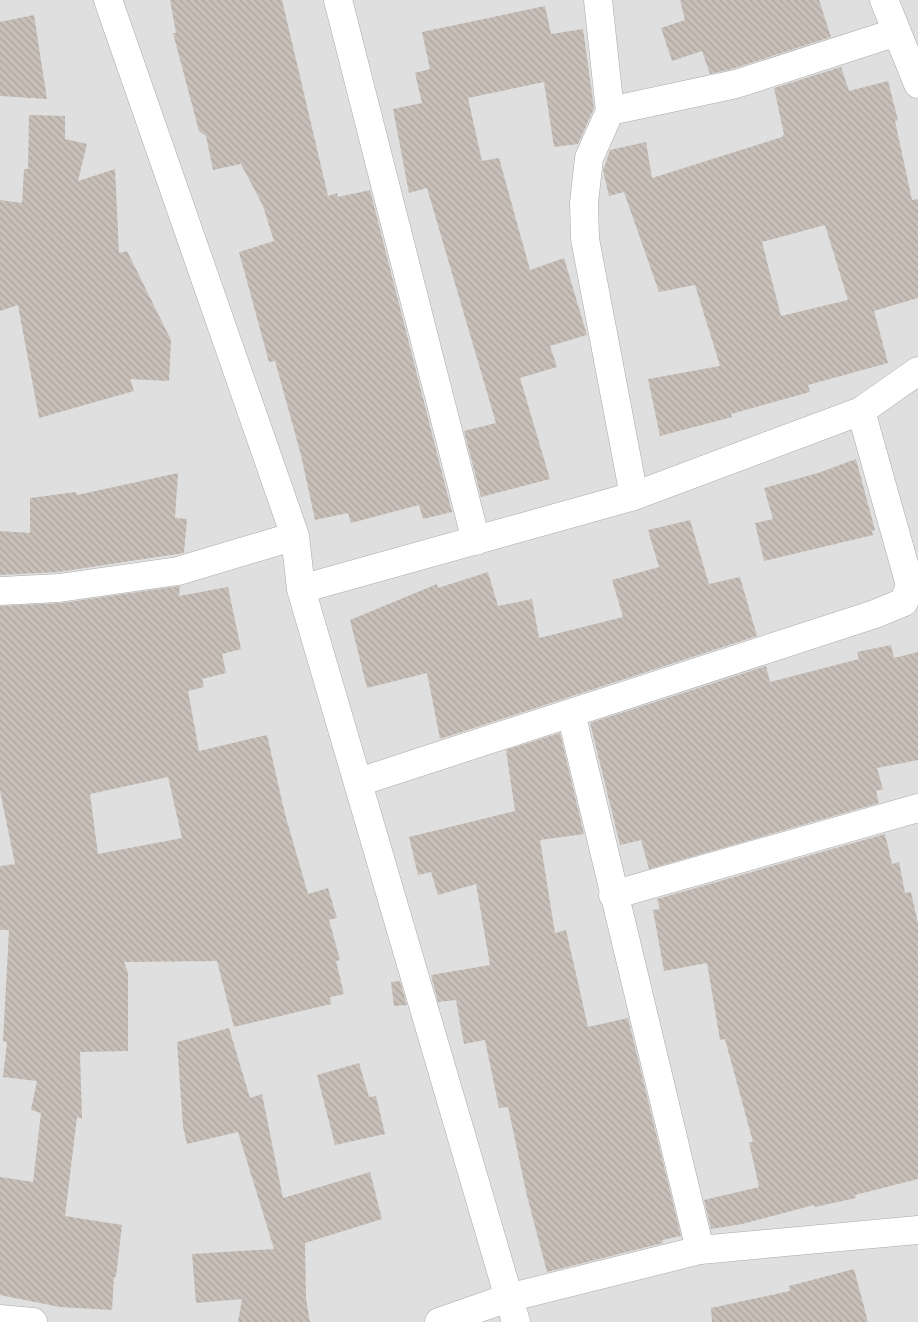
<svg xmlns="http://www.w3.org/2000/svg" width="918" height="1322" viewBox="0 0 918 1322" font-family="'IBM Plex Sans',sans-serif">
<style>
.residential{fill:#e0dfdf}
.building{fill:url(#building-back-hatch);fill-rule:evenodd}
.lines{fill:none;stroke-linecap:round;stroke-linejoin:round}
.street-casing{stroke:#a9a9a9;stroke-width:29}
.street{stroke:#fff;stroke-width:28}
</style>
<defs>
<pattern id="building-back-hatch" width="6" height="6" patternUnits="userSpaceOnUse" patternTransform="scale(1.25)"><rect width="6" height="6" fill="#c7bfb8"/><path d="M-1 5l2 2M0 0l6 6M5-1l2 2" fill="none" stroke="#aba49e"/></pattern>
</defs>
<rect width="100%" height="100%" fill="#f2efe9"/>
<path class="residential" d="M0,0H918V1322H0Z"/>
<path class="building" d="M170,0H282L328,196L337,193L338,197L370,190L452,512L423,519L419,505L351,523L348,513L315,520L301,455L275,361L269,362L239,252L274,241L263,206L241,164L213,170L206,136L199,131L173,33H176Z
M680,0H819L831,37L732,69L710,74L702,51L672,61L661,28L685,20Z
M545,6L551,34L583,29L594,108L578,144L554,147L544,82L468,98L482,161L499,158L530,270L564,258L587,335L550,346L557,367L520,378L550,479L481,497L464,431L496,423L427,188L409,193L393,109L422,103L415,73L430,69L422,32Z
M34,15L47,99L0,96V22Z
M841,67L849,91L888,81L898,120L895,121L912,200L918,199V298L874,311L888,363L808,385L810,392L731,414L732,417L660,436L648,379L720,366L695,285L659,292L624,192L609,196L603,171L610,150L646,142L652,178L782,137L784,134L774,88ZM825,225L848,300L781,316L762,242Z
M29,115L65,116V139L87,144L78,181L115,169L119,253L127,251L171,340L169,381L130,379L134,391L39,418L18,305L0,311V200L22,203L24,169H28Z
M856,459L875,530L872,531L873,535L764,561L755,523L773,519L764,488L818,473Z
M178,473L175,518L187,519L184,553L58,572L0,575V531L30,533V498L76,492L77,495Z
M690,520L709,584L740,577L757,636L440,739L427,673L367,688L350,620L437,584L438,588L488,572L498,606L532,599L539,638L623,617L612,580L659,567L648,530Z
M180,586L179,596L228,587L241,649L222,654L226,673L202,679L204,687L188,691L199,751L267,735L285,814L308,894L328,888L337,918L329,920L340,960L336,961L344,994L330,997L331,1004L234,1027L217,961L124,962L128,973V1051L80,1052L82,1119L77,1117L65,1216L122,1225L116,1277H114L112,1310L60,1307L0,1295V1177L33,1182L41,1113L31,1110L37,1081L3,1077L7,1042L3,1041L9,930H0V866L15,864L0,791V606L61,603ZM168,777L182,838L98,854L90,794Z
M891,645L894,658L918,652V760L877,768L883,789L876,791L879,803L649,869L641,840L620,845L590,723L766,666L770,682L859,659L857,652Z
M560,733L584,834L540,840L555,933L566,930L588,1027L628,1018L681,1236L662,1240L663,1243L547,1272L527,1196L508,1107L499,1108L485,1040L464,1044L456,1000L438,1002L431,975L490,965L476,884L438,895L431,872L418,875L409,837L515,811L506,750Z
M885,834L892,864L899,862L905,893L911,892L918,924V1179L855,1195L856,1198L815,1207L814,1205L742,1224L711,1229L704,1200L759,1187L749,1142H753L725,1039L720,1040L707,963L664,971L653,910L660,909L657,899Z
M400,981L407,1005L394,1006L391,982Z
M229,1028L250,1098L262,1094L283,1198L370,1172L382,1219L305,1243L306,1299L310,1322H238L242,1299L196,1303L192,1254L274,1249L238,1132L187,1144L183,1127L177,1042Z
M359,1063L369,1097L376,1096L385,1134L335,1145L317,1075Z
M854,1269L868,1322H712L711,1308L790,1291L789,1286Z"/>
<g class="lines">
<g class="street-casing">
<path id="street" d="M108,0L295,536L301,589L516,1322
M338,0L476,541
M598,0L610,111L589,158L584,203L585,239L634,496
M884,0L918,84
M610,111L736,84L897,32
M301,589L634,496L861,411L918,371
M0,591L59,588L178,571L295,536
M571,713L700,1250
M359,782L875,614L904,602L910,585L861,411
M613,895L918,808
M0,1319L33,1322
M439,1322L508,1298L700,1250L918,1230"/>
</g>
<use href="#street" class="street"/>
</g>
</svg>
